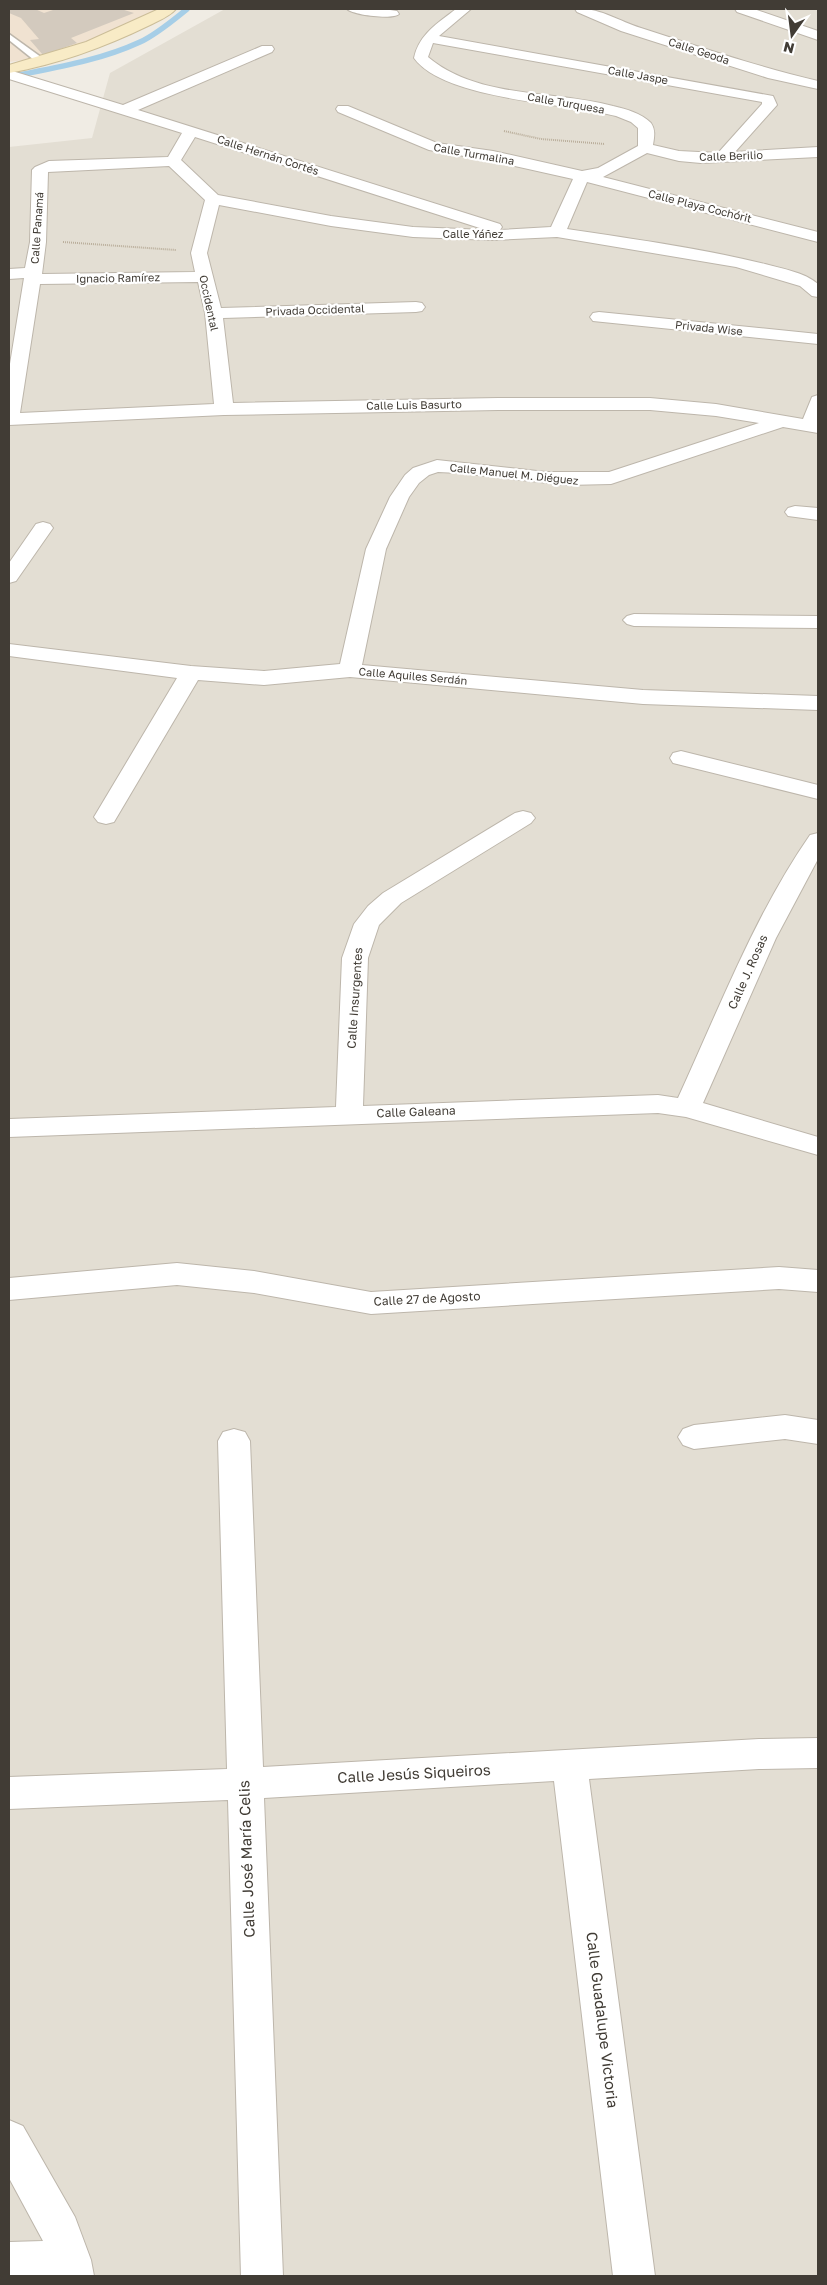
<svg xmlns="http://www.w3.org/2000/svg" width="827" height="2285" viewBox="0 0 827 2285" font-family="'Golos Text',sans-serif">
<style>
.residential{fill:#e3ded3}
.commercial{fill:#f0e2d1}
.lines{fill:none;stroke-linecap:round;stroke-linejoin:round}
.stream{stroke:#a6cee7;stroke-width:5.5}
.building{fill:#d3cabe}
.lane-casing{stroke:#bdb6ab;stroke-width:3}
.street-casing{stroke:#bdb6ab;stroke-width:2}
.secondary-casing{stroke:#cbbd98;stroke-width:2}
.path{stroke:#baae9b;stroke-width:2;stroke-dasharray:1 1;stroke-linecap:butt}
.lane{fill:#fff;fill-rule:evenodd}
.street{fill:#fff;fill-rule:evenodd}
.secondary{fill:#f8ebc6;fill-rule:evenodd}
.labels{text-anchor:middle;stroke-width:4.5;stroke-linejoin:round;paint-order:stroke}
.far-street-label{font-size:11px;fill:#413c35;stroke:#fff}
.street-label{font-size:12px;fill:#413c35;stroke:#fff}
.near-street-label{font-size:15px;fill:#413c35;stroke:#fff}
</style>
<rect width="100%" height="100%" fill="#f0ece4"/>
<path class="residential" d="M225,9H818V2276H9V147L92,138L110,73Z"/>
<path class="commercial" d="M9,9H157L112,32L47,57L9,62Z"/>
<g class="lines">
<path class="stream" d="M9,77C53,68 99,61 140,42C157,34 172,21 187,9"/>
</g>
<path class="building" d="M9,9H35L44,13L56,9H121L134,13L71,38L77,43L43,55L30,40L39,39L21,18L9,13Z"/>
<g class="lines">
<g class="lane-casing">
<path id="lane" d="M9,34L45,60V64H39L9,40Z"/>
</g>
<g class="street-casing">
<path id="street" d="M347,9H383L397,11L399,14C393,20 353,15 347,9Z
M456,9H471L439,36L773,96L777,105L735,152L818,147V157L701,163L679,161L647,153L603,177L818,232V242L587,182L567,229C633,239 700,248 765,264C783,269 804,272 818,284V297L812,296L800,286L736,267L557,237L494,240L413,237L331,226L219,205L207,253L221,308L416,302L422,303L425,307L422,311L416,312L223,318L233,403L498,398H650L716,404L803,419L812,397L818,395V433L783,427L611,484L567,485L459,473L438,472L429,475L419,483L409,497L386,549L362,665L643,690L818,696V710L643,704L350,677L264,685L198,680L114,822L106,824L98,822L94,817L177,678L9,656V644L191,666L264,671L340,664L366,549L390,497L405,475L413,468L437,460L546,472H609L759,423L716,416L650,410H498L224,415L9,425V370L24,278L9,279V269L25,268L30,242L32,170L35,167L49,161L168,157L182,133L9,79V70L123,105L262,46H272L274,49L272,52L138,110L500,224L502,227L500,230L551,227L573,179L493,161L429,150L338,112L336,109L338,106H348L437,143L493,151L582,171L598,168L638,146V128L631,122L616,116C567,103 444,100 414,58C419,34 438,23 456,9ZM433,43L762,102V104L718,153L679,151L653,145C654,138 656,130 651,123C641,113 626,109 613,106C553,90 478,99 428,57ZM195,137L486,230L413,227L331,216L218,195L181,160ZM169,166L205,200L191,253L195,272L42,274L46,242L48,172ZM198,282L205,313L214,404L20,413L40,284Z
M575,9C599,7 618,21 641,28C700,47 758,67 818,81V89L768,78L621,31L577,12Z
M735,9H754L818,31V40L737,12Z
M599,312L818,334V344L593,321L590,317L593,313Z
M795,506L818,508V520L788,516L785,512L788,508Z
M43,522L50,524L53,528L16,581L9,583V563L36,524Z
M634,614L818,616V628L634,626L627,624L623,620L627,616Z
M681,751L818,785V799L673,763L670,758L673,753Z
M523,811L531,813L535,818L531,823L401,903L379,925L368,958L363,1106L658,1095L678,1098C719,1009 754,916 810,835L818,833V859L776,938L703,1103L818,1137V1155L686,1117L658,1113L9,1137V1119L336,1107L342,958L354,924L368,906L383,893L515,813Z
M177,1263L254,1271L371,1292L779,1267L818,1270V1292L779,1289L371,1314L254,1293L177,1285L9,1300V1278Z
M785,1415L818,1420V1444L785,1439L694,1449L683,1445L678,1437L683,1429L694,1425Z
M234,1429L245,1432L250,1441L263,1767L759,1739L818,1738V1768L759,1769L589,1779L655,2276H613L554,1781L264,1798L283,2276H241L228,1800L9,1809V1777L227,1769L218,1441L223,1432Z
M9,2120L23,2126L75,2217L91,2260L94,2276H9V2242L43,2241L9,2178Z"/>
</g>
<g class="secondary-casing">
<path id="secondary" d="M159,9H176C170,16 158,21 150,25C105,47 58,64 9,73V65L86,42Z"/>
</g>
<path class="path" d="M504,131L541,139L605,144
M63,242L176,250"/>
<use href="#lane" class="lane"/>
<use href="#street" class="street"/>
<use href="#secondary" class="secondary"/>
</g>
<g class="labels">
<g class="far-street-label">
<text transform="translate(699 51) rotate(18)" y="4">Calle Geoda</text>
<text transform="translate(638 75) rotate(10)" y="4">Calle Jaspe</text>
<text transform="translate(566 103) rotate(10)" y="4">Calle Turquesa</text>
<text transform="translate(474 154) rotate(10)" y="4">Calle Turmalina</text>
<text transform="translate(268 155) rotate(18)" y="4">Calle Hernán Cortés</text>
<text transform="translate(731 156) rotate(-2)" y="4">Calle Berilio</text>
<text transform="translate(700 206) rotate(14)" y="4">Calle Playa Cochórit</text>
<text transform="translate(37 228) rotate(-86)" y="4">Calle Panamá</text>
<text x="473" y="238">Calle Yáñez</text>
<text transform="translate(118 278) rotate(-1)" y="4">Ignacio Ramírez</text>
<text transform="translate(209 303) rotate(78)" y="4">Occidental</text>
<text transform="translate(315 310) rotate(-2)" y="4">Privada Occidental</text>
<text transform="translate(709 328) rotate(6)" y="4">Privada Wise</text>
<text transform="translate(414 405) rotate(-1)" y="4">Calle Luis Basurto</text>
<text transform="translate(514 474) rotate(6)" y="4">Calle Manuel M. Diéguez</text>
<text transform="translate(413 676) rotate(5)" y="4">Calle Aquiles Serdán</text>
</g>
<g class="street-label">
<text transform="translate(748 972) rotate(-66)" y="4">Calle J. Rosas</text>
<text transform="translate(355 998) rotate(-86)" y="4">Calle Insurgentes</text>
<text transform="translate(416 1112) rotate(-2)" y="4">Calle Galeana</text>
<text transform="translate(427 1299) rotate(-3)" y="4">Calle 27 de Agosto</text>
</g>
<g class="near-street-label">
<text transform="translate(414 1774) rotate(-3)" y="5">Calle Jesús Siqueiros</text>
<text transform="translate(247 1859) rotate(-92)" y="5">Calle José María Celis</text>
<text transform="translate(602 2020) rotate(83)" y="5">Calle Guadalupe Victoria</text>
</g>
</g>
<rect width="827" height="2285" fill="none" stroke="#413c35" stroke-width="20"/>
<g transform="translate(792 35) rotate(194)" stroke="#ffffff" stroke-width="4" paint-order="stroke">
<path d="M0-4L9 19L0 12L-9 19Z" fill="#413c35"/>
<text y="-8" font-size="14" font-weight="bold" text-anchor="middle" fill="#413c35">N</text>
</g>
</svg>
